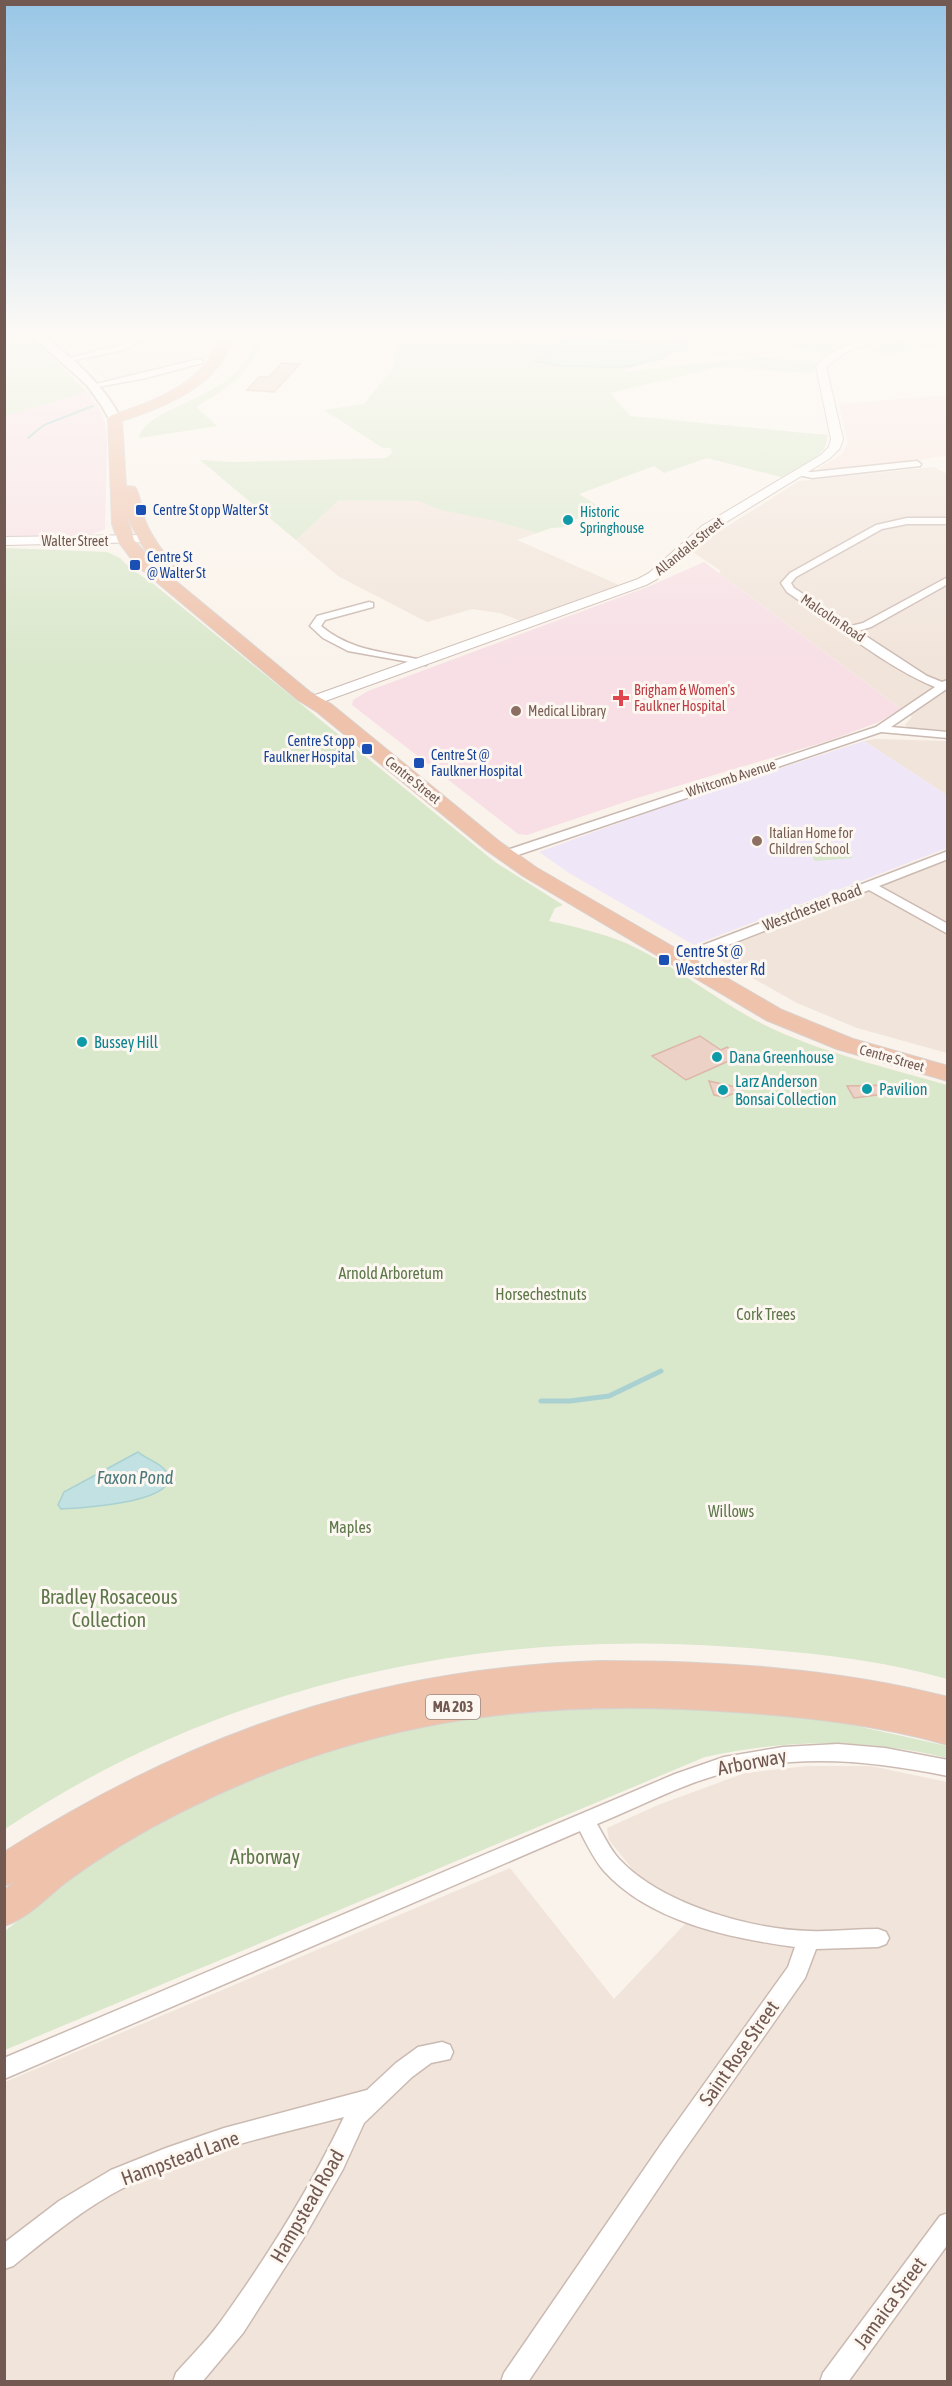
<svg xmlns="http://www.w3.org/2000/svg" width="952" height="2386" viewBox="0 0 952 2386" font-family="'Asap Condensed',sans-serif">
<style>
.residential{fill:#f1e4da}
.commercial{fill:#f9e5e0}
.education{fill:#efe7f7}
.medical{fill:#f7dfe5}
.green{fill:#d9e7cb}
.water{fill:#c1e1e2;stroke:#a9d1d2;stroke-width:1.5}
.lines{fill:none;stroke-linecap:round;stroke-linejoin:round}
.stream-far1{stroke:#a9d1d2;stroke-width:2}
.stream{stroke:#a9d1d2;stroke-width:5}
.building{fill:#ecd1c6;stroke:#ddb6a8;stroke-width:1.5}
.minor-casing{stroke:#cbbab2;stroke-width:3}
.tertiary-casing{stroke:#cbbab2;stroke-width:2}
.secondary-casing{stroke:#cebab0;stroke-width:4}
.trunk-casing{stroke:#d8d1ce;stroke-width:2}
.minor{fill:#fff;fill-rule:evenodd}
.tertiary{fill:#fff;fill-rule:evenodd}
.secondary{fill:#fff;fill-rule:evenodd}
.trunk{fill:#eec2ab;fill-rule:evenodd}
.transit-dot{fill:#1a4fb4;stroke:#fdf7f1;stroke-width:2}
.culture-dot{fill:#0f9aa8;stroke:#fdf7f1;stroke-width:2}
.health-dot{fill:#e0444e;stroke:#fdf7f1;stroke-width:2}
.education-dot{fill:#8d6e63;stroke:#fdf7f1;stroke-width:2}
.labels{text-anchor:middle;stroke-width:6;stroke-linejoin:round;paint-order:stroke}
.far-transit-label{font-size:14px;fill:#164399;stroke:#fdf7f1;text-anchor:start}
.far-culture-label{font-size:14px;fill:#0d838f;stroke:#fdf7f1;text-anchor:start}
.far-street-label{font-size:14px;fill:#725951;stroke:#fdf7f1}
.far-health-label{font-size:14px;fill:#be3a42;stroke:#fdf7f1;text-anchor:start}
.far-education-label{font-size:14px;fill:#785e54;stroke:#fdf7f1;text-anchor:start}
.shield{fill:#fdf7f1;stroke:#9c8881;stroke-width:1.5}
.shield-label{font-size:15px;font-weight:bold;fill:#725951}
.street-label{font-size:16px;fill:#725951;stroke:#fdf7f1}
.transit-label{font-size:16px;fill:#164399;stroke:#fdf7f1;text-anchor:start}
.culture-label{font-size:16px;fill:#0d838f;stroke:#fdf7f1;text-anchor:start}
.park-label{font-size:16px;fill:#5d774a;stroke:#fdf7f1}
.water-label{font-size:18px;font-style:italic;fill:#4a797c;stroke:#fdf7f1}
.near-park-label{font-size:20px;fill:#5d774a;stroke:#fdf7f1}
.near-street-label{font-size:20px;fill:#725951;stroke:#fdf7f1}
</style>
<rect width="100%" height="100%" fill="#faf3eb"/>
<path class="residential" d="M58,334H217L215,347L209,357L113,382L106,381Z
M596,334H821L759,357L718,355L672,343H640Z
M934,467L947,474V730L909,728L905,725L912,717L719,573L721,571L690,550L799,481Z
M339,500L424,501L537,533L517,540L619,585L521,621L500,613L472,609L427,622L338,576L296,540Z
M875,739L947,741V795L864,741Z
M947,860V1053L857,1028L797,1003L708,953Z
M808,1766H871L947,1782V2209L823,2381L5,2382V2082L510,1868L614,1999L699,1909L641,1880L609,1840L607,1828L658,1805L745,1773Z
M947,2243V2381H847Z"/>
<path class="commercial" d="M947,395V455L921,460L819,471V468L841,455L848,443L839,404Z"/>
<path class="education" d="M864,741L947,795V848L694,945L569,873L539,852L668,805Z"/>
<path class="medical" d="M87,392L99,408L105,422L107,439L105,529L90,535L5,536V416Z
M704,562L901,709L879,722L831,740L634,799L527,835L518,834L352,705L353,700L368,691L650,586Z"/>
<path class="green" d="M5,334H28L87,392L5,416Z
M253,334H263C253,373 229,387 196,407L217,426L139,438C144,404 252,398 253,334Z
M400,334H596L640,343L682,345L683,348L618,373L759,357L817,363L813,373L719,367L610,393L630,416L827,435C830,457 796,468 781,477L707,458L664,473L654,466L579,494L604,510L568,522L566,527L551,528L537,533L491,520L441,510L420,501L339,500L296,540L200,460L232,462L386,458L392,453L391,448H383L324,410L364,404L393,368Z
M776,334H880L825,355L789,345L804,339L764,338Z
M917,334H930L941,344C935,347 890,355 882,354C878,353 876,352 873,349L882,344Z
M5,548L107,552L120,558L131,569L151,582L495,862L563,905L555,908L549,921C576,927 602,933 628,944C672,964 711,996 753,1019C813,1051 883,1066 947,1085V1679C878,1659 805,1652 733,1647C478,1628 219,1685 5,1829Z
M845,847L852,858L815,861L808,850Z
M639,1706L793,1716L839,1722L947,1746V1758C866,1738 786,1739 705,1757L5,2050L4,1932L72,1876L168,1816L267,1772L358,1742L443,1721L548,1709Z"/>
<path class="water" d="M547,334H589L641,344L684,343V347L689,350L673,351L661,359L625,367L562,366L535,361L547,352L535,349L536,346H554L565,342Z
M138,1452C146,1459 159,1462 165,1470C189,1503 76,1508 61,1509L58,1505L64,1492Z"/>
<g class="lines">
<path class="stream-far1" d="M495,334L512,342L534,347
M28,438L44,425L93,406"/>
<path class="stream" d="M541,1401H570L609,1396L661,1371"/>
</g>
<path class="building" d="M282,363L300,364L274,392L247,390L259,377H269Z
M700,1036L721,1050L727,1047L740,1056L686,1080L652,1056Z
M709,1081L744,1089L725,1097L714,1095Z
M892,1085V1093L854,1098L847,1086Z"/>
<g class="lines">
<g class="minor-casing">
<path id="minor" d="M137,334H146L127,349L66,362L62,360L121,345Z
M199,359L203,361L202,363L146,378L92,388L88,386Z
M917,461L921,464L920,466L812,478L794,474L798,471L812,472Z
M907,518H948V524H907L882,529L796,577L791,583L794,588L851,626L863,623L948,577V584L871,627L858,631L927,676L942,682L948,680V688L891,727L948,732V738L881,732L509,858H501V852L876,727L935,687C886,667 831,622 787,592L781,583L790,573L876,525Z
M369,602L373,603V607L325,620L321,626C351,652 389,652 426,661V665L348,651L323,638L310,626L317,616Z
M948,851V859L879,886L948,924V934L869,890L682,963L677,964L670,960L672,957Z
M838,1744L885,1748L948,1760V1776C872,1761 801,1753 725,1773C681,1784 639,1807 597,1824C604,1836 610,1849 619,1859C661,1904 749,1929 809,1931C832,1932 855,1929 878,1929L886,1932L889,1938L886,1944L878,1947L816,1949L805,1978L678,2159L528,2382H501L504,2373L662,2143L788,1967L795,1947C730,1938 650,1922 604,1871C594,1859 587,1845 580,1831L4,2079V2058L675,1774L724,1757L783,1747Z
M442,2042L450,2045L453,2052L450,2059L431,2063L412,2077L364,2123L343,2169L303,2239L243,2333L202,2382H173L176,2373C193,2354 212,2335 226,2314C271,2251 311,2186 344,2117C271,2136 192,2152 125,2187C84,2208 48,2238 13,2266L4,2269V2243L59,2201L111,2170L166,2148L224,2128L367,2090L396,2063L418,2047Z
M948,2213V2244L848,2382H820L823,2373L940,2216Z"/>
</g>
<g class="tertiary-casing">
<path id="tertiary" d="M880,334H895L847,352L826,367L843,439L840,448L829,459L710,532L657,579L646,585L317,704L312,705L305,701L307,698L638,579L649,573L702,526L821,455L829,447L831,439L816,366C832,347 858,342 880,334Z
M146,535L152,539L150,542L4,545V537Z"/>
</g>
<g class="secondary-casing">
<path id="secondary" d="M30,334H43C73,360 103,383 121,419L119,422H111L102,406L87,385Z"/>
</g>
<g class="trunk-casing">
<path id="trunk" d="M221,334H234C221,386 168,405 122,421L126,486L135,487C141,496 141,509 145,520C152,539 165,553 176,569L174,572L166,573L310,692L331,704L500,842L537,868L782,1010L853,1039L948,1066V1081L837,1049L766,1020L523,876L486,850L317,712L298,700L135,564L118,541L112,524L108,419L110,416C154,401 208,383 221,334ZM127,516L140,542L156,565L134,540Z
M601,1661C717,1661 835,1668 948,1697V1745C878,1725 807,1717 735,1712C531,1697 364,1720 181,1812C141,1832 101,1856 65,1883C46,1898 28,1918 4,1926V1890L15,1882L4,1886V1852C193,1732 377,1668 601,1661Z"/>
</g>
<use href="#minor" class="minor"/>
<use href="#tertiary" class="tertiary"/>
<use href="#secondary" class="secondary"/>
<use href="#trunk" class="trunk"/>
</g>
<linearGradient id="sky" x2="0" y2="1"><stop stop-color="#98c6e6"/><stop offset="0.5" stop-color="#fdfaf6"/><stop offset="1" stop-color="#fdfaf6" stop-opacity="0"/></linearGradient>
<rect width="952" height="668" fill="url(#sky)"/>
<g class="transit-dot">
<rect x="135" y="504" width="12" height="12" rx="3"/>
<rect x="129" y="559" width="12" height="12" rx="3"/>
<rect x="361" y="743" width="12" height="12" rx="3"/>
<rect x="413" y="757" width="12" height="12" rx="3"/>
<rect x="658" y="954" width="12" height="12" rx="3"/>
</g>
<g class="culture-dot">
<circle cx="568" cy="520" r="6"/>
<circle cx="82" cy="1042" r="6"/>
<circle cx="717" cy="1057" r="6"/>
<circle cx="867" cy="1089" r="6"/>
<circle cx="723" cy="1090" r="6"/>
</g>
<path class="health-dot" d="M618 689h6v6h6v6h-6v6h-6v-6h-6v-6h6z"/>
<g class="education-dot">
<circle cx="516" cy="711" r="6"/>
<circle cx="757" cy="841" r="6"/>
</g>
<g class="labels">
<g class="far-transit-label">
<text x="153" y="515">Centre St opp Walter St</text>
<text x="147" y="562">Centre St<tspan x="147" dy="16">@ Walter St</tspan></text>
<text x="355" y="746" text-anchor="end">Centre St opp<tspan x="355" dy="16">Faulkner Hospital</tspan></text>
<text x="431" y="760">Centre St @<tspan x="431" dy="16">Faulkner Hospital</tspan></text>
</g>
<g class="far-culture-label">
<text x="580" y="517">Historic<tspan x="580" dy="16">Springhouse</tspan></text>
</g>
<g class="far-street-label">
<text x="75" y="546">Walter Street</text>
<text transform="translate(689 546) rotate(-39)" y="5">Allandale Street</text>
<text transform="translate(833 618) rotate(34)" y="5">Malcolm Road</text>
<text transform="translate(731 778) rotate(-18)" y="5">Whitcomb Avenue</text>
<text transform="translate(413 780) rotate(39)" y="5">Centre Street</text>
<text transform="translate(892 1058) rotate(16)" y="5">Centre Street</text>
</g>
<g class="far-health-label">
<text x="634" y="695">Brigham &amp; Women's<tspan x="634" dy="16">Faulkner Hospital</tspan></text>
</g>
<g class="far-education-label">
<text x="528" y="716">Medical Library</text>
<text x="769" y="838">Italian Home for<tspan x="769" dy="16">Children School</tspan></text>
</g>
<rect class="shield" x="426" y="1695" width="54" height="24" rx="4.5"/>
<g class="shield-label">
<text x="453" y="1712">MA 203</text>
</g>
<g class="street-label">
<text transform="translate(812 907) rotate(-21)" y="6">Westchester Road</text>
</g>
<g class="transit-label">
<text x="676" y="957">Centre St @<tspan x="676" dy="18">Westchester Rd</tspan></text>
</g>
<g class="culture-label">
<text x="94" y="1048">Bussey Hill</text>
<text x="729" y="1063">Dana Greenhouse</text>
<text x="735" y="1087">Larz Anderson<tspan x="735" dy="18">Bonsai Collection</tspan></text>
<text x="879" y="1095">Pavilion</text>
</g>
<g class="park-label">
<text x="391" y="1279">Arnold Arboretum</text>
<text x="541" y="1300">Horsechestnuts</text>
<text x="766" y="1320">Cork Trees</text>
<text x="731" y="1517">Willows</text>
<text x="350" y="1533">Maples</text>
</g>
<g class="water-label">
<text x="135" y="1484">Faxon Pond</text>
</g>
<g class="near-park-label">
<text x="109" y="1604">Bradley Rosaceous<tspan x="109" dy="23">Collection</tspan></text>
<text x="265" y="1864">Arborway</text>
</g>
<g class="near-street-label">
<text transform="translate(752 1762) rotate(-11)" y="7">Arborway</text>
<text transform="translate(739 2053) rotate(-55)" y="7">Saint Rose Street</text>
<text transform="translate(180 2158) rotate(-20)" y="7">Hampstead Lane</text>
<text transform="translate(307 2206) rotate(-60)" y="7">Hampstead Road</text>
<text transform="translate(890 2303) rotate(-54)" y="7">Jamaica Street</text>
</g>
</g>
<rect width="952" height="2386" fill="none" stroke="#725951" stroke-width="12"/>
</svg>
